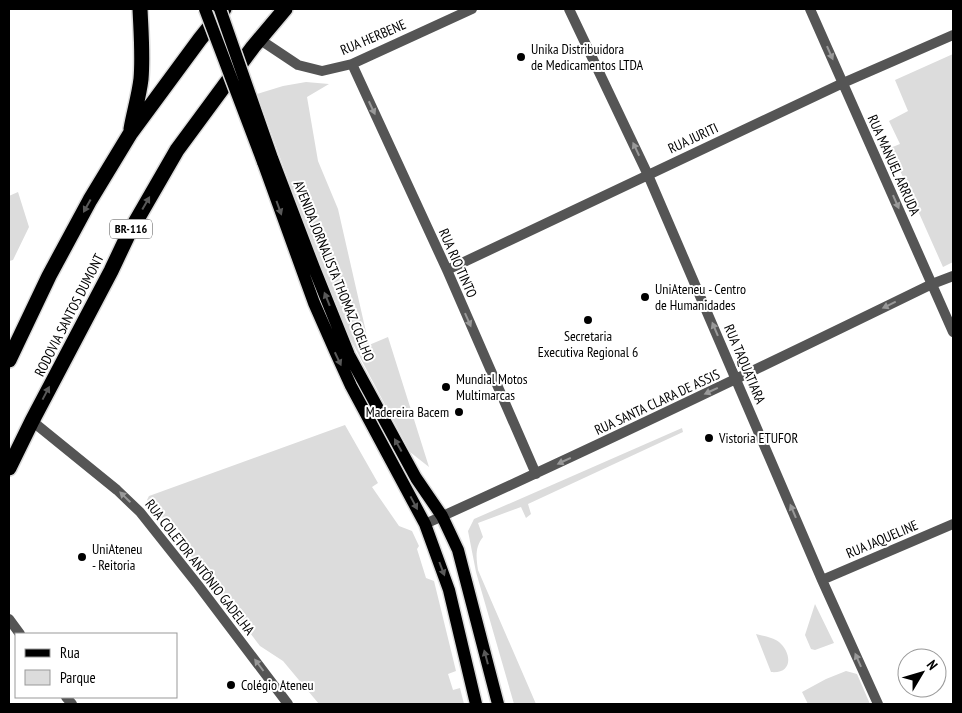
<svg xmlns="http://www.w3.org/2000/svg" width="962" height="713" viewBox="0 0 962 713" font-family="'PT Sans Narrow',sans-serif">
<style>
.green{fill:#dcdcdc}
.lines{fill:none;stroke-linecap:round;stroke-linejoin:round}
.primary-casing{stroke:#dbdbdb;stroke-width:15}
.highway-casing{stroke:#dbdbdb;stroke-width:18}
.street{stroke:#555;stroke-width:10}
.primary{stroke:#000;stroke-width:12}
.highway{stroke:#000;stroke-width:15}
.primary-bridge-casing{stroke:#dbdbdb;stroke-width:15;stroke-linecap:butt}
.primary-bridge{stroke:#000;stroke-width:12}
.oneway{fill:#999}
.oneway2{fill:#595959}
.poi-dot{fill:#000;stroke:#fff;stroke-width:2}
.labels{text-anchor:middle;stroke-width:4;stroke-linejoin:round;paint-order:stroke}
.shield{fill:#fff;stroke:#4c4c4c;stroke-width:1}
.shield-label{font-size:12px;font-weight:bold;fill:#000}
.street-label{font-size:14px;fill:#000;stroke:#fff}
.poi-label{font-size:14px;fill:#000;stroke:#fff;text-anchor:start}
</style>
<rect width="100%" height="100%" fill="#fff"/>
<path class="green" d="M953,54V262L943,267L890,148L900,144L889,121L908,111L895,80Z
M306,82L329,84L307,97L318,161L338,209L369,345L388,337L429,467L410,452L344,327L318,262L257,94L283,86Z
M18,192L29,227L13,260L9,261V196Z
M345,425L378,483L372,487L399,526L412,531L419,546L417,549L426,578L434,581L456,671L448,674L453,690L460,688L464,704H319L283,661L260,646L181,543L183,535L175,525L169,526L147,500L149,496Z
M682,428L683,432L528,504L531,514L526,518L521,507L478,523L483,537C475,547 476,557 478,570L536,704H514L476,572L468,531L474,519Z
M815,604L834,643L815,650L811,649L805,635Z
M756,634C763,636 773,637 779,642C792,653 793,674 771,672Z
M846,671L857,674L870,704H808L802,692L826,679Z"/>
<g class="lines">
<g class="primary-casing">
<path id="primary" d="M272,158L314,268L349,355L416,478L442,516L458,550L498,704
M263,162L314,303L336,353L351,386L425,524L449,590L476,704"/>
</g>
<g class="highway-casing">
<path id="highway" d="M131,129C134,112 139,96 141,79C143,56 141,32 140,9
M9,360L49,276L90,200L130,134L200,39L224,9
M9,468L32,421L111,271L128,235L177,150L253,47L285,9"/>
</g>
<path class="street" d="M569,9L648,175L822,580L878,704
M810,9L953,332
M259,39L298,65L322,71L352,64L472,9
M352,64L447,270L536,474
M447,270L843,83L953,35
M32,421L117,490L140,512L198,585L288,704
M425,524C596,447 764,366 932,284L953,276
M822,580L953,524
M9,619L20,634
M66,697L72,704"/>
<use href="#primary" class="primary"/>
<use href="#highway" class="highway"/>
<g class="primary-bridge-casing">
<path id="primary-bridge" d="M205,9L263,162
M220,9L272,158"/>
</g>
<use href="#primary-bridge" class="primary-bridge"/>
</g>
<defs><path id="oneway-solid" d="M-6-.8H1V-3.2L6.5 0L1 3.2V.8H-6Z" transform="scale(1.25)"/></defs>
<g class="oneway">
<use href="#oneway-solid" transform="translate(830 53) rotate(66)"/>
<use href="#oneway-solid" transform="translate(372 108) rotate(65)"/>
<use href="#oneway-solid" transform="translate(636 149) rotate(-115)"/>
<use href="#oneway-solid" transform="translate(896 202) rotate(66)"/>
<use href="#oneway-solid" transform="translate(889 305) rotate(154)"/>
<use href="#oneway-solid" transform="translate(468 320) rotate(66)"/>
<use href="#oneway-solid" transform="translate(715 329) rotate(-113)"/>
<use href="#oneway-solid" transform="translate(711 391) rotate(155)"/>
<use href="#oneway-solid" transform="translate(564 461) rotate(155)"/>
<use href="#oneway-solid" transform="translate(125 497) rotate(-136)"/>
<use href="#oneway-solid" transform="translate(793 511) rotate(-113)"/>
<use href="#oneway-solid" transform="translate(858 660) rotate(-114)"/>
<use href="#oneway-solid" transform="translate(259 665) rotate(-127)"/>
</g>
<g class="oneway2">
<use href="#oneway-solid" transform="translate(146 203) rotate(-60)"/>
<use href="#oneway-solid" transform="translate(87 206) rotate(119)"/>
<use href="#oneway-solid" transform="translate(279 208) rotate(70)"/>
<use href="#oneway-solid" transform="translate(327 299) rotate(-112)"/>
<use href="#oneway-solid" transform="translate(338 359) rotate(65)"/>
<use href="#oneway-solid" transform="translate(46 393) rotate(-62)"/>
<use href="#oneway-solid" transform="translate(398 445) rotate(-119)"/>
<use href="#oneway-solid" transform="translate(414 503) rotate(62)"/>
<use href="#oneway-solid" transform="translate(442 569) rotate(69)"/>
<use href="#oneway-solid" transform="translate(486 657) rotate(-105)"/>
</g>
<g class="poi-dot">
<circle cx="521" cy="57" r="5"/>
<circle cx="645" cy="297" r="5"/>
<circle cx="588" cy="320" r="5"/>
<circle cx="446" cy="387" r="5"/>
<circle cx="459" cy="412" r="5"/>
<circle cx="709" cy="438" r="5"/>
<circle cx="82" cy="557" r="5"/>
<circle cx="231" cy="685" r="5"/>
</g>
<g class="labels">
<rect class="shield" x="110" y="219.5" width="42" height="19" rx="4"/>
<g class="shield-label">
<text x="131" y="233">BR-116</text>
</g>
<g class="street-label">
<text transform="translate(373 37) rotate(-23)" y="5">RUA HERBENE</text>
<text transform="translate(693 138) rotate(-25)" y="5">RUA JURITI</text>
<text transform="translate(894 165) rotate(66)" y="5">RUA MANUEL ARRUDA</text>
<text transform="translate(458 263) rotate(66)" y="5">RUA RIO TINTO</text>
<text transform="translate(334 271) rotate(68)" y="5">AVENIDA JORNALISTA THOMAZ COELHO</text>
<text transform="translate(69 315) rotate(-63)" y="5">RODOVIA SANTOS DUMONT</text>
<text transform="translate(745 364) rotate(67)" y="5">RUA TAQUATIARA</text>
<text transform="translate(657 402) rotate(-25)" y="5">RUA SANTA CLARA DE ASSIS</text>
<text transform="translate(882 539) rotate(-23)" y="5">RUA JAQUELINE</text>
<text transform="translate(200 567) rotate(52)" y="5">RUA COLETOR ANTÔNIO GADELHA</text>
</g>
<g class="poi-label">
<text x="531" y="54">Unika Distribuidora<tspan x="531" dy="16">de Medicamentos LTDA</tspan></text>
<text x="655" y="294">UniAteneu - Centro<tspan x="655" dy="16">de Humanidades</tspan></text>
<text x="588" y="341" text-anchor="middle">Secretaria<tspan x="588" dy="16">Executiva Regional 6</tspan></text>
<text x="456" y="384">Mundial Motos<tspan x="456" dy="16">Multimarcas</tspan></text>
<text x="449" y="417" text-anchor="end">Madereira Bacem</text>
<text x="719" y="443">Vistoria ETUFOR</text>
<text x="92" y="554">UniAteneu<tspan x="92" dy="16">- Reitoria</tspan></text>
<text x="241" y="690">Colégio Ateneu</text>
</g>
</g>
<rect width="962" height="713" fill="none" stroke="#000000" stroke-width="20"/>
<rect x="15" y="633" width="162" height="65" fill="#ffffff" stroke="#999999"/>
<rect x="25" y="649" width="25" height="8" fill="#000000" stroke="#999999"/>
<text x="60" y="658" font-size="15" fill="#000000">Rua</text>
<rect x="25" y="670" width="25" height="15" fill="#dcdcdc" stroke="#999999"/>
<text x="60" y="683" font-size="15" fill="#000000">Parque</text>
<g transform="translate(922 673) rotate(52)"><circle r="24" fill="#ffffff" stroke="#999999"/>
<path d="M0-4L9 19L0 12L-9 19Z" fill="#000000"/>
<text y="-8" font-size="14" font-weight="bold" text-anchor="middle" fill="#000000">N</text>
</g>
</svg>
